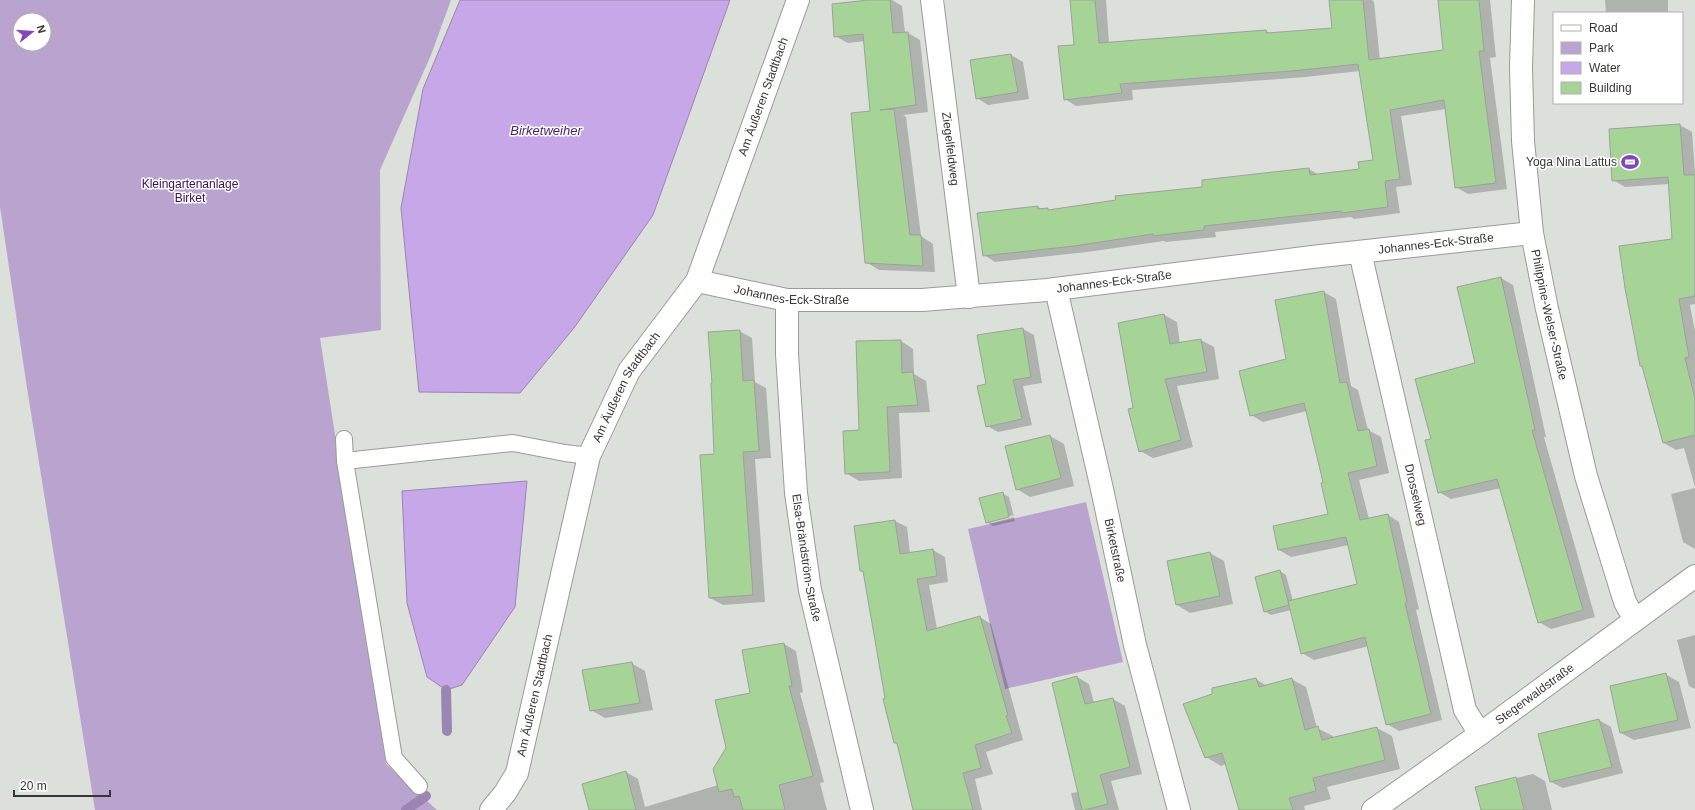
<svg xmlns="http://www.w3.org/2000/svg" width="1695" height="810" viewBox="0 0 1695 810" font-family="Arial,sans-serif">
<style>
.green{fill:#b9a4cf;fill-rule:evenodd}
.water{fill:#c6a7e7;stroke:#9b85b2}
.shadow{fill:#0003;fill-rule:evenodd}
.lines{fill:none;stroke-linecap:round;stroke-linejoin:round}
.stream{stroke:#9b85b2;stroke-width:10}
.building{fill:#a6d497;stroke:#9da19b}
.lane-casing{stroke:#989c96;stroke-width:18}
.street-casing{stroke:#989c96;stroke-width:24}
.lane{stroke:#fff;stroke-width:16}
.street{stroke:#fff;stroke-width:22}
.labels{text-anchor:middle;stroke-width:3;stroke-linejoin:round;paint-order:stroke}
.street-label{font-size:12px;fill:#363735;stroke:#fff}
.poi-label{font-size:12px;fill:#363735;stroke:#fff;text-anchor:end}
.park-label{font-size:12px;fill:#3c0f5a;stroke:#fff}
.water-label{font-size:13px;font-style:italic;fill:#4e246f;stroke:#fff}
</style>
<rect width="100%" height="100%" fill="#dbe0da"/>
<path class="green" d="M0,0H451L431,55L380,170L381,330L320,338L386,764L437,810H95L27,388L0,207ZM20,20H44V44H20Z
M1086,502L1123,662L1005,689L968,529Z"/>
<path class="water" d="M460,0H730L653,215L574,328L520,393L419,392L401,208L423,89Z
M527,481L515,607L462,685L446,690L427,677L407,603L402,491Z"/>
<path class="shadow" d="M878,0H892L902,6L905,33H908L920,40L928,112L903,115L906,117L921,236L933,244L935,272L879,270L866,262L871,112L865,41L848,43L835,36Z
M1071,0H1106L1109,43L1266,31L1272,34L1333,29L1330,0H1372L1374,2L1380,60L1444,51L1439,0H1490L1496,57L1490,58L1507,189L1468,194L1456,187L1446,109L1401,116L1412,185L1396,187L1400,213L1354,219L1351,217L1215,232L1216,237L1166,242L1164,241L1087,252L995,262L984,255L1038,207L1043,210L1050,211L1204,188L1309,169L1319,175L1360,170L1375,161L1360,71L1305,77L1132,90L1133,100L1076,106L1065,99L1075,46Z
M1605,0H1668V13H1606Z
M1011,55L1023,62L1029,99L988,105L977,98Z
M1680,125L1692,132L1695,172V304L1690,305L1695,331V487L1684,448L1676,450L1664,443L1644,367L1674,240L1669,184L1625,187L1613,180Z
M1501,278L1513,285L1546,437H1544L1595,617L1551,629L1539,622L1501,488L1451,499L1439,492L1432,439L1476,364Z
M1324,292L1336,299L1351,386L1358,390L1368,430L1381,437L1389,473L1359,480L1369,519L1388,515L1399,522L1419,609L1416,610L1442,720L1399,731L1387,724L1369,646L1314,660L1302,653L1291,610L1271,615L1264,611L1280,571L1286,575L1293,601L1358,585L1349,545L1291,557L1279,550L1330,515L1324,483L1307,411L1263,422L1251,415L1288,359Z
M1164,315L1177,322L1180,344L1201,340L1214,347L1219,379L1177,386L1193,447L1153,458L1140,451L1135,408Z
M1023,329L1034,335L1042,383L1023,386L1032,425L998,432L987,426V385Z
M739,331L752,338L755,382L766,388L771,458L755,459L765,602L723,605L710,598L716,455Z
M901,341L913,349L914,374L926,381L930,412L899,413L902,478L859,481L846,473L860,431Z
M1050,436L1064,444L1074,486L1030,497L1017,489Z
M1695,488V549L1683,542L1671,494Z
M1002,493L1009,497L1015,521L993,526L987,522ZM1014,515V517L991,523V521Z
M895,521L907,527L910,553L933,550L945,557L948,582L929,585L937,629L980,617L991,624L1023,740L986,752L993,774L975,779L982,810H914L898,744L895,743L865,573L861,570Z
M1210,553L1224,561L1233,604L1190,613L1177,605Z
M1695,635V689L1689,686L1677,640Z
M784,644L796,651L803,692L800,693L824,782L820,783L827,810H590L626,772L638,779L645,807L718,785L727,748L751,694Z
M631,663L645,671L653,710L605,718L591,710Z
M1665,674L1679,682L1691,728L1634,740L1621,733Z
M1077,677L1089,684L1094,703L1113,699L1125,706L1142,774L1111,781L1119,810H1075L1071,793L1079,792Z
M1256,679L1267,686L1291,679L1306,687L1317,728L1333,736L1334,738L1377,728L1392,736L1400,769L1327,787L1331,799L1304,806L1305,810H1240L1226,764L1221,766L1206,757Z
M1599,720L1611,727L1623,773L1563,788L1551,782Z
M1533,774L1545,781L1552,810H1482L1477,787Z"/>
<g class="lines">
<path class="stream" d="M446,690L447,731
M406,810L426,796"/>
</g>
<path class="building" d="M868,0H890L893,33L908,32L916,105L880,110L894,109L910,235H921L923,266L865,263L851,113L870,111L863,34L834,37L832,4Z
M1070,0H1095L1099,43L1266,30L1267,33L1332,28L1329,0H1363L1369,60L1443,50L1438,0H1479L1484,51H1479L1496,183L1455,188L1444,100L1390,110L1400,179L1385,181L1388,207L1341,213V211L1204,226V230L1153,236V234L1074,246L983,256L977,213L1038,206V209L1048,208V210L1116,200L1115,196L1202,187V180L1309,168L1310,175L1359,169L1358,162L1373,160L1358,64L1292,71L1120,84L1122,93L1064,100L1058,46L1074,45Z
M1011,54L1018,92L976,99L970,60Z
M1680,124L1684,175H1695V296L1679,299L1689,357L1685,358L1695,399V435L1663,443L1642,366H1640L1625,288L1619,246L1672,239L1668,177L1612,181L1609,129Z
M1501,277L1535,430H1532L1583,610L1538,623L1497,479L1438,493L1425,440L1431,439L1415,379L1475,363L1457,287Z
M1324,291L1340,383L1347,382L1358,431L1369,429L1377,466L1348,473L1360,520L1388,514L1407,602L1405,603L1431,714L1386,725L1365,637L1301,654L1288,601L1357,584L1346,537L1278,550L1273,526L1328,514L1321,483L1323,482L1304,403L1250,416L1239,371L1286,359L1275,300Z
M1164,314L1170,344L1201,339L1207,372L1165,379L1181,440L1139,452L1128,409L1133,408L1118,323Z
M1023,328L1031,377L1013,380L1022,419L986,427L977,386L986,384L977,335Z
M740,330L743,381L754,380L759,451L743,452L753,595L709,598L700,455L714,454L711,383H712L708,332Z
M901,340L902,373L913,372L918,405L887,407L890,472L845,474L843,431L859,430L856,341Z
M1050,435L1061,478L1016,490L1005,446Z
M1003,492L1009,517L986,523L979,498Z
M895,520L900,554L933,549L937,576L917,579L927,631L980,616L1008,715L1006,716L1012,733L975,745L981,768L963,773L973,810H913L897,743H894L883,699L885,698L863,571H860L854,526Z
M1210,552L1220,596L1176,605L1167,561Z
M1280,570L1289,605L1264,612L1255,577Z
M784,643L792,686H789L813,776L779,785L785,810H743L739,796L734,797L732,789L719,792L713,769L726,748L715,700L750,693L742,650Z
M632,662L640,703L590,711L582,670Z
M1666,673L1678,720L1620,733L1610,686Z
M1077,676L1085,704L1113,698L1130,767L1100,775L1108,804L1084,810H1082L1052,683Z
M1256,678L1259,687L1292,678L1305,730L1318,726L1322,740L1377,727L1385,760L1313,778L1316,791L1289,798L1293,810H1239L1222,753L1205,758L1183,704L1212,694V688Z
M1599,719L1612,767L1550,782L1538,734Z
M626,771L636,810H589L582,784Z
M1516,777L1524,810H1481L1475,787Z"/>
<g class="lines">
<g class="lane-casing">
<path id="lane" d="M344,439L345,461L513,443L565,453L589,456
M345,461L394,758L419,786"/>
</g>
<g class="street-casing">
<g id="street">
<path id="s1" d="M932,0L969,297"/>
<path id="s2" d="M1523,0L1521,68L1523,141L1532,233L1547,309L1586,476L1625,602L1635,620"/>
<path id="s3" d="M1360,252L1465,710L1480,734"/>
<path id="s4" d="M697,281L787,300H922L1047,290L1312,257L1532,233"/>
<path id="s5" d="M1056,289L1102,489L1135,645L1179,810"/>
<path id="s6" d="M787,300V354L796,493L810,590L862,810"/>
<path id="s7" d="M491,810L505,793L517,773L589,456L629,371L697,281L798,0"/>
<path id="s8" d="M1373,810L1480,734L1695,576"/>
</g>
</g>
<use href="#lane" class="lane"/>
<use href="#street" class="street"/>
</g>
<defs>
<g id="stadium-bare" transform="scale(1.38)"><path d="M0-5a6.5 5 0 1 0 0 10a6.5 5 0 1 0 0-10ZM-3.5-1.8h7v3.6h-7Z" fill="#8646bb" stroke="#fff" stroke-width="2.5" paint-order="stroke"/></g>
</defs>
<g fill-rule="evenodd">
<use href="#stadium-bare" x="1630" y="162"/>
</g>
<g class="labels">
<g class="street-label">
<text dy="4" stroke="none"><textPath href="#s7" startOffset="773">Am Äußeren Stadtbach</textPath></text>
<text dy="4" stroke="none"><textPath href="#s1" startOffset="150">Ziegelfeldweg</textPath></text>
<text dy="4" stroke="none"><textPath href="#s4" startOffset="744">Johannes-Eck-Straße</textPath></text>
<text dy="4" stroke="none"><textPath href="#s4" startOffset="420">Johannes-Eck-Straße</textPath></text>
<text dy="4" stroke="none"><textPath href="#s4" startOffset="96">Johannes-Eck-Straße</textPath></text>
<text dy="4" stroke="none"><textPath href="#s2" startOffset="317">Philippine-Welser-Straße</textPath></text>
<text dy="4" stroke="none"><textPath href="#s7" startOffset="449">Am Äußeren Stadtbach</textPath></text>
<text dy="4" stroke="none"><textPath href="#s3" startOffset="249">Drosselweg</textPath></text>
<text dy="4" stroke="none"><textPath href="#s5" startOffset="268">Birketstraße</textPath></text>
<text dy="4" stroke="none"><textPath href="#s6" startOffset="259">Elsa-Brändström-Straße</textPath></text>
<text dy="4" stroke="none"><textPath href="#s8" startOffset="199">Stegerwaldstraße</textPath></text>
<text dy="4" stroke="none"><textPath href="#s7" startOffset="125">Am Äußeren Stadtbach</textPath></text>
</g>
<g class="poi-label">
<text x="1617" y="166">Yoga Nina Lattus</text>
</g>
<g class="park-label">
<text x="190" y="188">Kleingartenanlage<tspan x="190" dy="14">Birket</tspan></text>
</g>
<g class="water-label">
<text x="546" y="135">Birketweiher</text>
</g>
</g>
<rect x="1553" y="12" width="130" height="92" fill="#ffffff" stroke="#afafae"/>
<rect x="1561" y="25" width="20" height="6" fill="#ffffff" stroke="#afafae"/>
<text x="1589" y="32" font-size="12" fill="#363735">Road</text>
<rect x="1561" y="42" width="20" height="12" fill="#b9a4cf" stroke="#afafae"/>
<text x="1589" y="52" font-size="12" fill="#363735">Park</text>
<rect x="1561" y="62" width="20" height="12" fill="#c6a7e7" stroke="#afafae"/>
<text x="1589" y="72" font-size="12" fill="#363735">Water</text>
<rect x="1561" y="82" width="20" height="12" fill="#a6d497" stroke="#afafae"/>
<text x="1589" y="92" font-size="12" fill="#363735">Building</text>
<g transform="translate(32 32) rotate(73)"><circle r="19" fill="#ffffff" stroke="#afafae"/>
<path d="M0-3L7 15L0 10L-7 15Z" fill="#8646bb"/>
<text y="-6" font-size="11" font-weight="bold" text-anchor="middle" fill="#363735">N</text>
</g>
<path d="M14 790v6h96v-6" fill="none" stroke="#363735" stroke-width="2"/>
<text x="20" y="790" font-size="12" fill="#363735" stroke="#ffffff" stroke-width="3" paint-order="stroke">20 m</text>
</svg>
